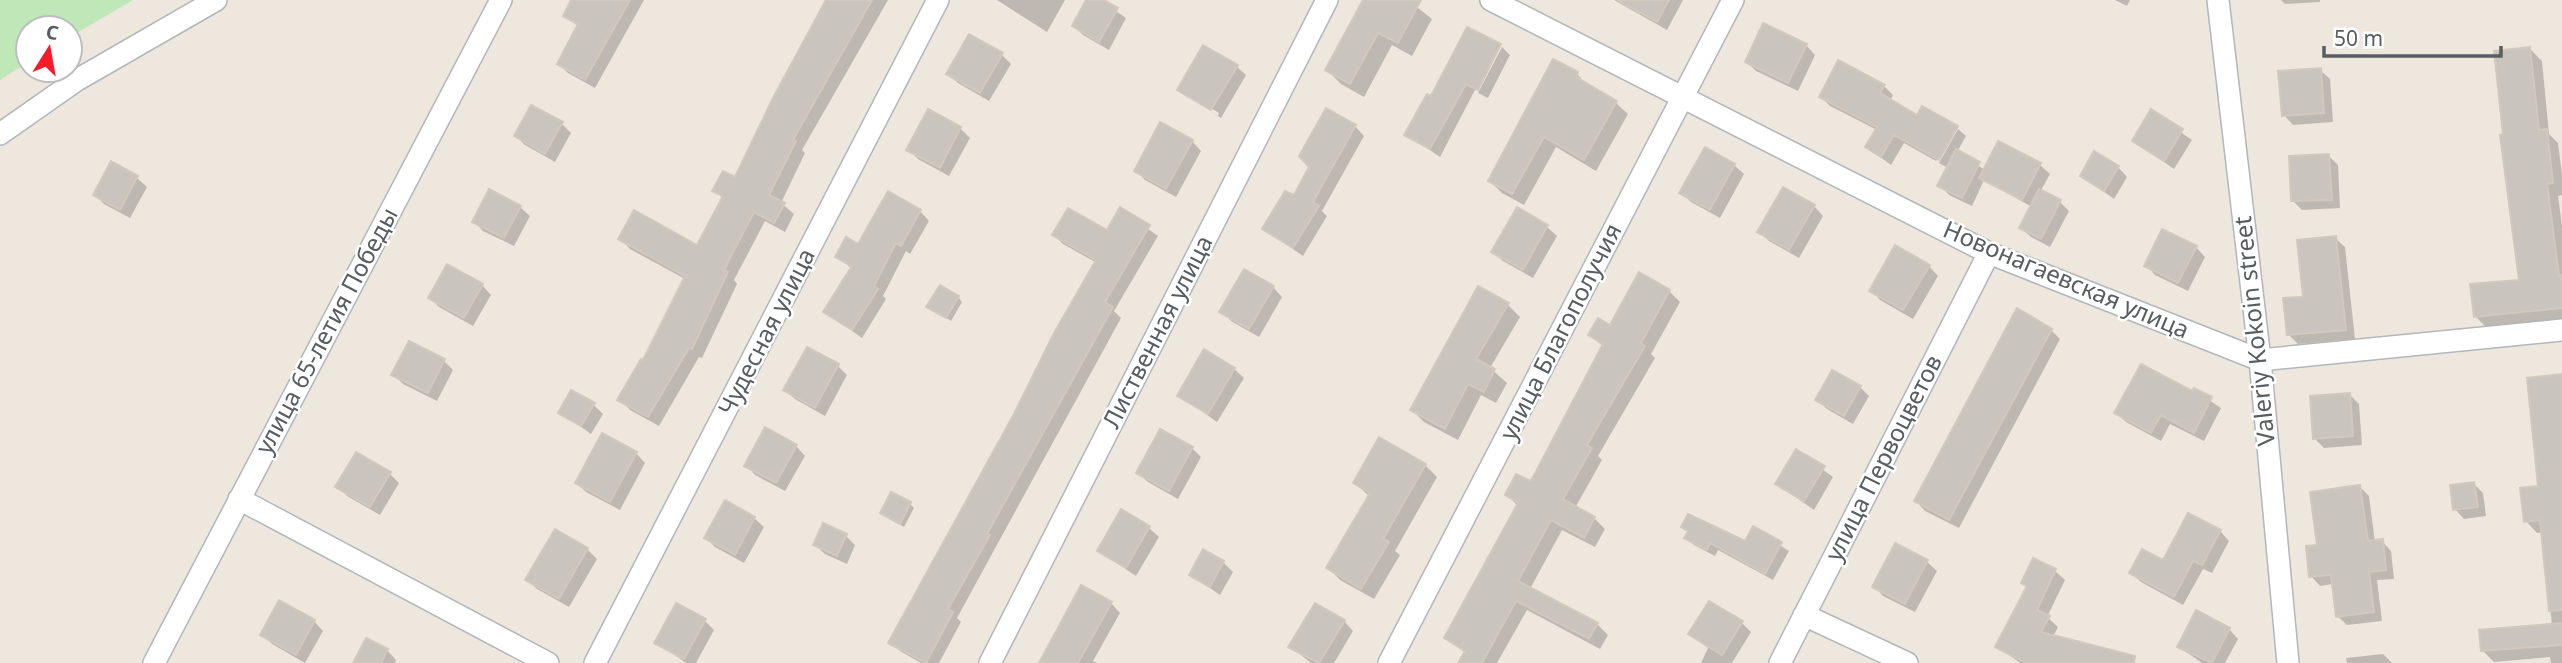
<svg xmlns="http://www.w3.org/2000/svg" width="2562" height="663" viewBox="0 0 2562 663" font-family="'Noto Sans',sans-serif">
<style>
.green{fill:#bfe7b8}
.shadow{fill:#0003}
.building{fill:#c9c4be;stroke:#d2c8bd;stroke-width:2}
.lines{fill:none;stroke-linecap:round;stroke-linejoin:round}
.street-casing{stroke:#b2b7bb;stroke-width:24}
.street{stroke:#fff;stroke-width:21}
.labels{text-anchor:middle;stroke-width:5;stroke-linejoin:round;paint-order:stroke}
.street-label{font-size:24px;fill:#585d61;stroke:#fff}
</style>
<rect width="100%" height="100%" fill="#ede7de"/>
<path class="green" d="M0,0H133L70,37V28H28V62L0,80Z"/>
<path class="shadow" d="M573,0H644L595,88L568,73L559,64L579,27L565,16Z
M828,0H888L802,150L805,153L781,203L794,214L785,232L765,221L734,280L737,284L702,358L699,357L659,426L630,410L620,399L644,363L685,279L630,249L620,238L698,247L724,199L715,190L736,179Z
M997,0H1065L1047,32Z
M1088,0H1100L1126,18L1109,50L1083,35L1074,26Z
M1365,0H1408L1432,19L1412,56L1392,45L1364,97L1341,84L1327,70Z
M1614,0H1683L1667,30Z
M2115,0H2130L2127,6Z
M2281,0H2320V2L2285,4Z
M1468,29L1501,46H1498L1440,157L1406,134L1432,99Z
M1806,45L1815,55L1798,91L1756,71L1747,62Z
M1502,47L1510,55L1488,98L1478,93Z
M2530,49L2542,61L2549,134L2558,143L2562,175V195L2558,196L2562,226V321L2487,328L2475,316L2521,281L2505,136Z
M1002,55L1011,64L989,101L958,83L948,74Z
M1554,61L1577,74L1588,86L1616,103L1628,114L1596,171L1556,147L1524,205L1502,193L1490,181Z
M1236,66L1246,75L1221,118L1188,98L1218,116L1219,113L1188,94V98L1179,90Z
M2320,70L2330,79L2333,122L2293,125L2284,115Z
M1884,86L1893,95L1890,101L1917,118L1955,127L1936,161L1904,143L1891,165L1867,147L1877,130L1830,106L1821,97Z
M929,112L960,128L970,138L949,176L918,159L908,149Z
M2151,112L2192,140L2174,169L2134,141Z
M562,124L571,133L555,162L525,145L516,136Z
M1355,126L1364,136L1322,211L1327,216L1303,256L1264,229L1294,198L1312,167Z
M1958,129L1966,136L1957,152L1985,170L1999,143L2040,165L2050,174L2040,192L2060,202L2069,211L2050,247L2031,237L2021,228L2032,207L1984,180L1972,206L1949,195L1940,185L1948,168L1939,163Z
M1192,141L1201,151L1176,197L1145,180L1136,170Z
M2329,156L2338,165L2340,208L2302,210L2293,201Z
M111,164L137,178L147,187L130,218L104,204L95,195Z
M1734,165L1744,174L1720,218L1691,202L1682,193Z
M2118,167L2127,177L2114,199L2082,176Z
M1814,206L1823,216L1799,258L1769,241L1759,231Z
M520,207L530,216L514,246L483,231L474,221Z
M1121,210L1158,236L1114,311L1121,318L957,618L961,622L939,663H921L900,651L891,642L1097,263L1063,244L1054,235L1107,232Z
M1517,210L1547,227L1557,236L1533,278L1503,261L1493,252Z
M920,211L929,221L910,254L906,251L883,296L886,299L862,338L825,312L852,269L838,257Z
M2335,238L2345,247L2355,339L2298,344L2288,334Z
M2196,247L2205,257L2188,291L2155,275L2146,265Z
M1929,266L1938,276L1913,319L1880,300L1871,290Z
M482,285L491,295L473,326L439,307L430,298Z
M1273,287L1282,297L1259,337L1231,321L1222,311Z
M1669,291L1680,302L1651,354L1655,358L1598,456L1602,460L1575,508L1594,518L1605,529L1595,547L1562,530L1530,589L1597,624L1608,635L1600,649L1527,610L1497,663H1460L1466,654L1446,637L1518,506L1507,495L1531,484L1604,347L1590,335L1610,328Z
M958,297L962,302L951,321L929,307Z
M1508,305L1520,317L1490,368L1507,383L1496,403L1481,395L1458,440L1424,422L1412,410Z
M2051,330L2060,339L1959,528L1925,511L1916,501Z
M444,361L453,370L437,401L403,384L393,374Z
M838,366L847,375L825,416L795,399L785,390Z
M1234,369L1244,378L1217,422L1179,395Z
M2562,376V663H2551L2550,657L2494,662L2482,650L2552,626L2543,532L2537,533L2526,521L2540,487Z
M1860,387L1869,396L1853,424L1827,409L1817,400Z
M2194,390L2221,408L2204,441L2170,424L2161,441L2126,422L2116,412L2192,394Z
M2350,395L2359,404L2362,445L2324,448L2314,438Z
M594,405L603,414L591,434L560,412Z
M796,446L805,456L785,491L755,475L746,465Z
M1192,448L1201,457L1178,499L1148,482L1138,473Z
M1797,451L1833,477L1814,510L1777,484Z
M636,453L645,463L620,510L586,492L577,483Z
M1425,465L1437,477L1395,551L1400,555L1374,599L1340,580L1329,568L1370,497L1355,483Z
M390,474L399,483L380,515L347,496L338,486Z
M2474,484L2483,493L2486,516L2464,519L2455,509Z
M2360,487L2369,496L2375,542L2382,541L2391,551L2394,579L2377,580L2382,621L2347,625L2337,616L2333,584L2320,586L2311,576L2319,547Z
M910,504L914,508L904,527L882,513Z
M1122,512L1149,528L1159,537L1136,576L1099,551Z
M754,518L764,527L744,563L715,547L706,538Z
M1683,527L1746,543L1754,529L1789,551L1773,580L1718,550L1715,556L1694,545L1686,538L1689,532Z
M2220,531L2229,541L2212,573L2203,569L2183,605L2141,582L2131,573L2164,563Z
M846,536L855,545L847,564L825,554L815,545Z
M1896,545L1927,562L1937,571L1915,612L1883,596L1874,586Z
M587,549L597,559L569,607L537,589L527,580Z
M2034,560L2055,571L2065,580L2047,617L2058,627L2053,637L2097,648L2098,646L2128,663H2020L1997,646L2028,588L2023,583Z
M1223,562L1233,572L1220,595L1191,575Z
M1111,603L1120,613L1093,661L1097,663H1040Z
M704,620L714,630L696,663H686L657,642Z
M314,621L323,631L305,663L272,644L262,634Z
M1344,621L1353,631L1334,663H1311L1291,647Z
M1742,623L1751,632L1732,663H1701L1708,648L1690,634Z
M2229,629L2238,639L2225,663H2202L2179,647Z
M387,650L396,660L395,663H360Z
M2383,654L2392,663H2347L2346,658Z"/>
<path class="building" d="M571,0H630L585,80L557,64L578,24L563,16Z
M826,0H872L793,140L796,141L769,195L785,203L774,223L754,212L724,270L728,272L692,349L689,348L648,417L617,400L641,359L643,360L685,276L618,239L634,210L697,245L723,196L712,191L723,171L735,177L774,96Z
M1086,0H1104L1118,8L1099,42L1072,26Z
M1363,0H1421L1398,43L1378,33L1350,84L1325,70Z
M1617,0H1669L1657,22Z
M1763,23L1807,44L1788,83L1745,62Z
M1467,27L1501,44L1478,90L1466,84L1430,149L1404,135L1427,94L1431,96Z
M969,34L1003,53L980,93L946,74Z
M1203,45L1238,65L1211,110L1177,90Z
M2530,47L2539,130L2547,129L2553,183L2547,184L2559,276L2562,275V308L2474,317L2470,284L2519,280L2500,135L2503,134L2494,51Z
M1553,59L1578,72L1576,77L1617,101L1584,160L1544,137L1512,194L1488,181Z
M1838,60L1885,85L1880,93L1917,115L1922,106L1958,126L1939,160L1894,135L1881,157L1865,147L1877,127L1819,97Z
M2321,68L2324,113L2282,116L2278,71Z
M531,105L563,122L545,154L514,136Z
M1326,108L1356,125L1313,202L1319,206L1293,248L1262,229L1285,191L1294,195L1309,167L1299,156Z
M928,109L961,127L940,168L906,150Z
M2151,109L2183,129L2164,161L2132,141Z
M1160,122L1193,140L1166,189L1134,171Z
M1998,141L2041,163L2022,200L1979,178Z
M1705,147L1735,164L1710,210L1679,193Z
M1956,149L1980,162L1962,198L1937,186Z
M2094,151L2119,166L2104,191L2080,176Z
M2329,154L2332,200L2291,201L2289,156Z
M111,161L138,176L120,210L93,195Z
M1783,187L1815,205L1789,250L1757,232Z
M489,189L521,206L504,238L472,222Z
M2039,189L2061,200L2041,239L2019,228Z
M888,191L921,210L901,246L896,243L874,286L878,289L852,330L823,312L852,266L835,257L846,237L858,244Z
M1120,207L1150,225L1105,302L1113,307L987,534L990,535L948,609L953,612L926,663L888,643L1014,414L1053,335L1096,260L1052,235L1068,208L1107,230Z
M1517,207L1548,225L1523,270L1491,252Z
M2162,229L2197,246L2178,283L2144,266Z
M2336,236L2346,330L2287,335L2283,298L2303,297L2297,240Z
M1895,245L1930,265L1903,310L1869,291Z
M447,264L483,284L464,318L428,298Z
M1244,269L1274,286L1249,329L1219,312Z
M1639,272L1670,290L1641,343L1645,346L1587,445L1592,448L1563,499L1595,517L1584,538L1551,520L1518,581L1598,623L1589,639L1516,601L1482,663H1458L1465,651L1444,638L1518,503L1505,495L1516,474L1531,481L1603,344L1588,335L1598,318L1610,325Z
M940,285L959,296L946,318L926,307Z
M1478,286L1509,303L1476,359L1495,369L1484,392L1468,384L1445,429L1410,410Z
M2017,308L2052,329L1949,520L1914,501Z
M409,341L445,359L428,393L391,375Z
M807,347L839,364L815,408L783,390Z
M1204,349L1235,368L1208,414L1177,396Z
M2141,364L2192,391L2194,388L2212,397L2194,433L2161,415L2151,433L2114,413Z
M1832,370L1861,386L1844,416L1815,400Z
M2562,374V610L2549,611L2540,520L2524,522L2520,488L2538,486L2527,378Z
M571,390L595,403L581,426L558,413Z
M2350,393L2353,436L2313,439L2310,396Z
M765,427L797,445L776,483L744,466Z
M1160,429L1193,447L1169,491L1136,473Z
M602,433L637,452L610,502L575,483Z
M1379,437L1426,464L1383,539L1389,542L1361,589L1326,568L1370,493L1353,483Z
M1796,449L1825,466L1804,501L1775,484Z
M356,452L391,472L370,507L335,487Z
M2474,482L2478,507L2453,510L2450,485Z
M2360,485L2368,541L2383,539L2386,570L2369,572L2374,612L2336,617L2331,575L2309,577L2306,546L2317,545L2310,492Z
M891,492L911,502L900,524L880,513Z
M725,500L755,517L735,555L704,538Z
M1121,509L1150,526L1126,568L1097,551Z
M2188,513L2221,530L2202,565L2193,561L2174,597L2129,573L2142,549L2163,560Z
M1688,514L1745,541L1753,526L1782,542L1765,574L1710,543L1707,550L1684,538L1688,531L1681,527Z
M823,523L847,534L837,556L813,545Z
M555,529L588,548L559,599L525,580Z
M1895,543L1928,560L1905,604L1872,587Z
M1203,549L1224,561L1210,587L1189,575Z
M2033,558L2056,569L2037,610L2050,616L2041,632L2135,656L2134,663H2026L1995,647L2027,586L2021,583Z
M1081,585L1112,602L1078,663H1039Z
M279,600L315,620L296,655L260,635Z
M1709,601L1743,621L1722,655L1688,634Z
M676,603L706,619L684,659L654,643Z
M1315,603L1345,620L1319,663L1288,647Z
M2196,610L2230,628L2212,663L2177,647Z
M2562,623V645L2481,651L2479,630Z
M366,638L388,649L381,663H353Z"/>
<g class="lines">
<g class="street-casing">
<path id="street" d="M1491,0L1989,253L2260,360L2562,330
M2218,0L2260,360L2288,663
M0,134L77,80L216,0
M239,499L548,663
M1804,615L1907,663
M154,663L501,0
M595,663L938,0
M990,663L1327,0
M1389,663L1733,0
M1780,663L1989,253"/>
</g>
<use href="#street" class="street"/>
</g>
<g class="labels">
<g class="street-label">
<text transform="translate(2066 280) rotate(23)" y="8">Новонагаевская улица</text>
<text transform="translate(327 331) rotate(-62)" y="8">улица 65-летия Победы</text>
<text transform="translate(2255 331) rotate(-96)" y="8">Valeriy Kokoin street</text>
<text transform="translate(767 332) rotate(-63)" y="8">Чудесная улица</text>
<text transform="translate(1158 332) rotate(-63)" y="8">Лиственная улица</text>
<text transform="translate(1561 332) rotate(-63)" y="8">улица Благополучия</text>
<text transform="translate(1884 458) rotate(-63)" y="8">улица Первоцветов</text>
</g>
</g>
<g transform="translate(49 49) rotate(11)"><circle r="33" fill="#ffffff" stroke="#bcbec0" stroke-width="2"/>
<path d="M0-5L12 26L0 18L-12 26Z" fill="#f71a29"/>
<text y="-10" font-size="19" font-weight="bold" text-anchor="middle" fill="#585d61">С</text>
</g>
<path d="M2324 46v10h177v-10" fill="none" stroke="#585d61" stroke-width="3.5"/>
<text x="2334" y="46" font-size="21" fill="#585d61" stroke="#ffffff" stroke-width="5" paint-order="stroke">50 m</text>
</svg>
